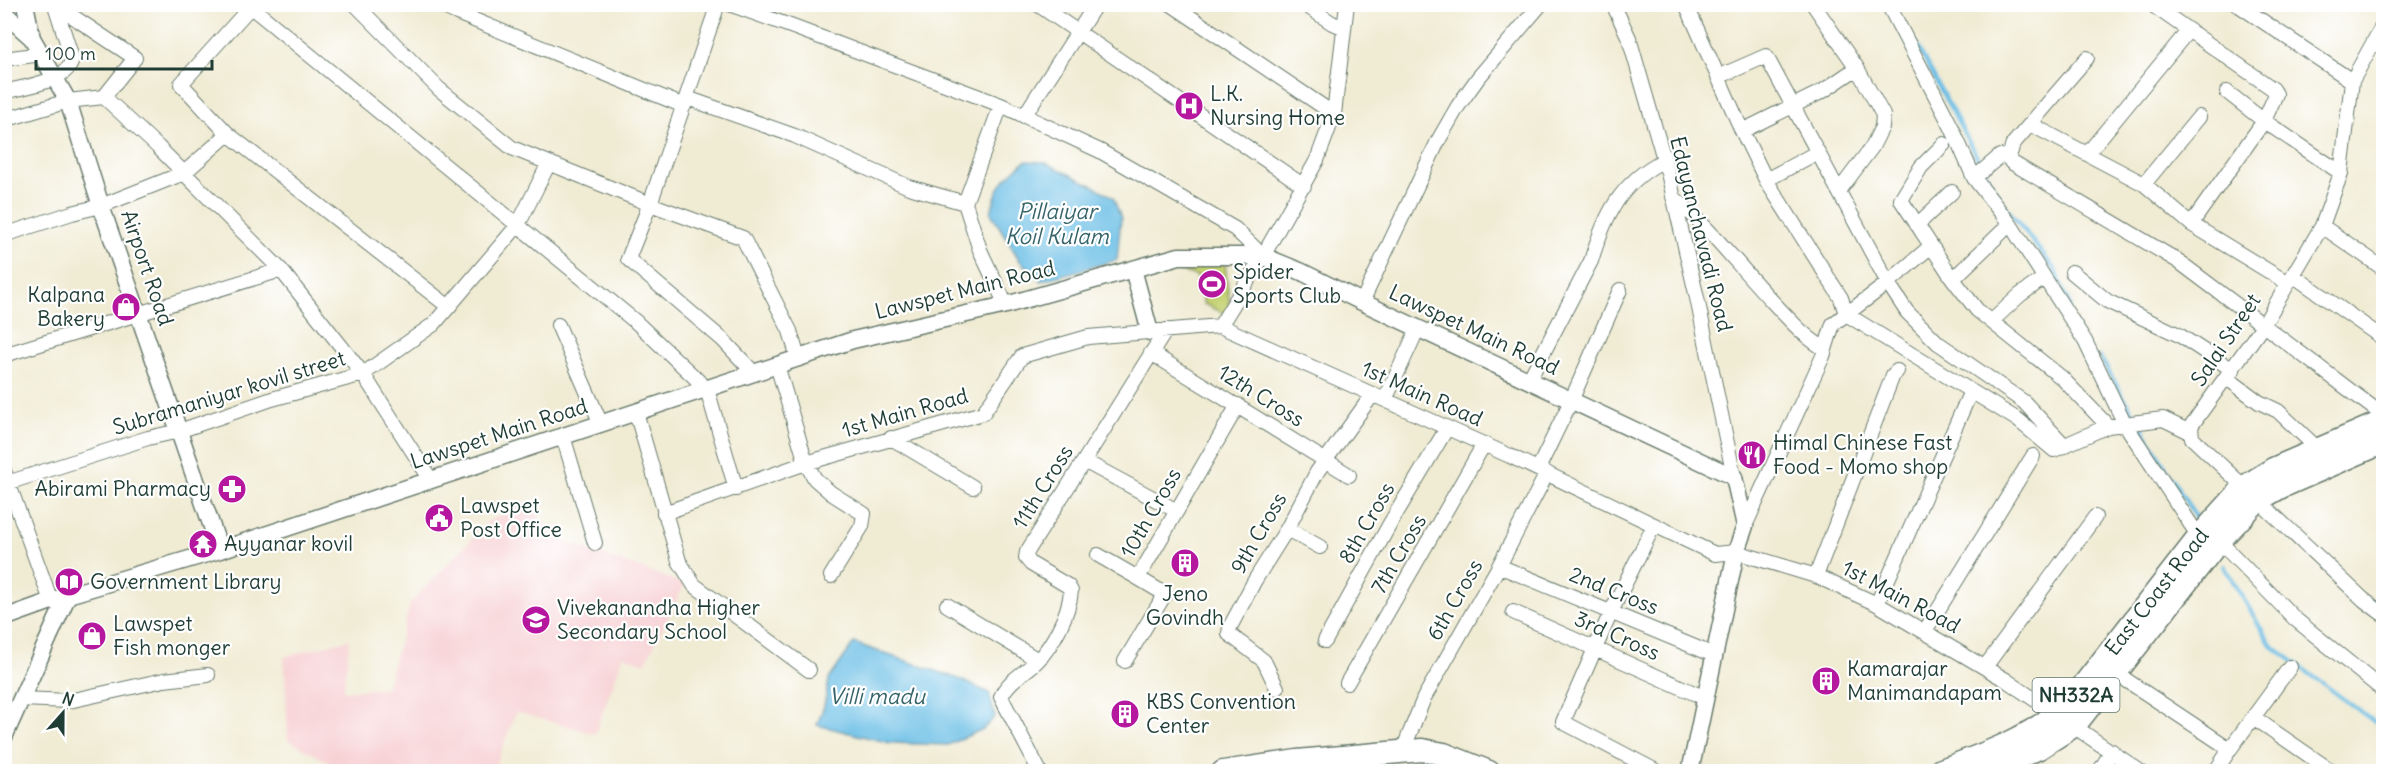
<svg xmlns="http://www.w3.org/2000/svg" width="2388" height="776" viewBox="0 0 2388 776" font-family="Delius,sans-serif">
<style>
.built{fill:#f7cfd2}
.green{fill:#c4d172;stroke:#728753;stroke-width:1.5}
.water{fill:#68bde5;stroke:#447d8c;stroke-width:1.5}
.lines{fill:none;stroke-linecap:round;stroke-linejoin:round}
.stream{stroke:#68bde5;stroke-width:4}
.minor-casing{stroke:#687a6c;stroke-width:16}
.tertiary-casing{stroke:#687a6c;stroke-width:19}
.trunk-casing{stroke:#687a6c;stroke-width:25}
.minor{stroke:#fff;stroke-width:14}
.tertiary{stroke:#fff;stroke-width:16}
.trunk{stroke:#fff;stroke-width:22}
.labels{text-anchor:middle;stroke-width:4.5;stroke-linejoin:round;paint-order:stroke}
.shield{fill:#fff;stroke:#627771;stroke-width:1.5}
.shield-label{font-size:20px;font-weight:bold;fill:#1f3d34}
.poi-label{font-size:21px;fill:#1f3d34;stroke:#fff;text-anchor:start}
.street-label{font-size:21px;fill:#1f3d34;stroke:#fff}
.water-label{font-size:22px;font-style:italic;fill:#356369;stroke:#fff}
</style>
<rect width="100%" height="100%" fill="#fff"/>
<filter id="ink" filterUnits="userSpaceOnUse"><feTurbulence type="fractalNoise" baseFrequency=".0167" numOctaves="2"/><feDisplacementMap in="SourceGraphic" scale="12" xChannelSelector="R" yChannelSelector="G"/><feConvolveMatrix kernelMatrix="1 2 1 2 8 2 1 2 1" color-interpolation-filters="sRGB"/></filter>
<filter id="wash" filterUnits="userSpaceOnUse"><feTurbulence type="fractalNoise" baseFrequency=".008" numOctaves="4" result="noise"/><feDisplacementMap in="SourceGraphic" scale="24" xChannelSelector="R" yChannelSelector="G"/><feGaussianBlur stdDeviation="1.35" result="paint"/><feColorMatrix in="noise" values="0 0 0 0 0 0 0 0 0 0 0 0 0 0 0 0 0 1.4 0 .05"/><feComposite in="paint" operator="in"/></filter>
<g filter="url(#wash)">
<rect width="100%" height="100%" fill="#f0ebd3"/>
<path class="built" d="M531,502L549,536L685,584L645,663L623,656L595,734L516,712L493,772L345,771L288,740L284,657L350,639L343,691L386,688L411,602L489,521Z"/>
<path class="green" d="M1225,263L1230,308L1223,313L1204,304L1197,276L1179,271L1178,266Z"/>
<path class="water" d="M1025,161L1044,162L1096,187L1113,197L1121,218L1117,260L1041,281L1020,261L991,213C997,184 1004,179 1025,161Z
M854,643L959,679L989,693L995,717L983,729L948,745L890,743L817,725L824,706L829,679Z"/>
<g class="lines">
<path class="stream" d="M1915,42L1999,198L2055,270L2070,306
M2100,357L2137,420
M2141,426L2196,518
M2224,566L2271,645L2384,729"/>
</g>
</g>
<g filter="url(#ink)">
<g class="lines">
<g class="minor-casing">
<path id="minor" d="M54,4L135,58L104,97
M355,4L439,89L512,148L650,204L628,259L723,340L754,373
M437,4L457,13
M461,4L457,13L684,106
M718,4L650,204L743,238L790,331L798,358
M729,4L793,27L1001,105L1100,151L1235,229L1263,256
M1037,4L1304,186
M1171,4L1334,114
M1304,4L1332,23L1343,27
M1613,4L1629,38L1668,173L1697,298L1734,477
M1686,4L1742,131L1766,180L1841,298L1846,314L2018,420L2054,450L2108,426L2163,419L2190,432
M1813,4L1857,68L1883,115L1882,127L1872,147L1839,191
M1888,4L1952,128L1974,178L2010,224L2085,341L2125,424L2199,537
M2151,4L2273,89L2276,94L2264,121L2191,224
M2237,4L2352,81
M251,7L636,322L707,389L736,489
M2384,23L2352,81L2341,173L2322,226L2264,324L2191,426L2192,438L2364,600L2384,615
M2087,58L2013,144L2009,157L2011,162L2178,261L2384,416
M4,59L42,54
M1718,77L1766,56L1888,283L1907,312L1938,343L2024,402L2065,446
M4,92C23,87 71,81 72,58L55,5
M2227,92L2264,121L2341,173
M687,98L795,136L909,187L965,203
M1001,105L965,203L980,250L1006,305
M1024,116L1096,4
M2199,117L2144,184L2191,224L2288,283
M4,120L68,101L104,97L158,147L281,270L363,374L431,480
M2030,124L2144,184
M1742,131L1823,91L1857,68
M228,134L449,307
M1944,144L1921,167L1901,200L1953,279L1977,310L2062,378L2108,426
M2087,154L2188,31
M1974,178L2000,156L2009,157
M1766,180L1818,152
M1673,197C1709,227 1738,265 1770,299C1787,317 1803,336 1825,349
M1917,225L1952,192
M2322,226L2384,269
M4,235L72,213L101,206L184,173L228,134L181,84L253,4
M2072,272L2107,301L2179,335L2233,370
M2294,276L2384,339
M1953,279L2010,224
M1362,302L1438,141L1458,106L1478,78L1541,4
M1992,321L2020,295L2044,278
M558,325L601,424
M1220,326L1263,256L1317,160L1334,114L1347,4
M1151,353L1349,475
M4,355L281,270
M777,365L806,463L815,479L831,493L864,514L862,526L831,576
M2227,378L2259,402L2278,411L2318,449
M1529,380L1591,261C1605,215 1620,183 1664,160
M1385,400L1418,328
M636,412L679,561L694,585L809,670
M563,436L595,543
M891,438L973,487
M1084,461L1177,511
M1538,469L1571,401L1620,290
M4,471L51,601
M4,484L148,438L179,431L272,399L363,374L434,324L518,225L549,163
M664,513L806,463L983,413L1022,356L1088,337L1220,326L1510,456L1715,554L1736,552L1816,576L1877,604L2006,680L2141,772
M1654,525L1611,612L1563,722L1658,772
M1745,526L1823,356L1833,324L1888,283L1931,246
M1287,529L1320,547
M2219,541L2295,619L2384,691
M1098,555L1138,578
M1499,566L1714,655
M1816,576L1893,375L1897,371
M1877,604L1971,391
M947,605L1038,660
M1513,612L1705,698
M1925,631L2033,456
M1325,641L1391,522L1447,428
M1125,661L1165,594L1138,578L1238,405
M1985,667L2095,517
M2117,674L2230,749L2215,772
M1347,683L1484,444
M1277,688L1264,661L1229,634L1230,627L1255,580L1287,529L1317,472L1373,394
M21,699L69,701L164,680L208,675
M2253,717L2333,772
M2230,749L2290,667
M1403,750L1424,698L1499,566L1547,473
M1040,772L1001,697C1007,681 1025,673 1037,661C1053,645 1069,614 1071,591L1068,586L1031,564L1026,558L1027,552L1166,330
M2099,772L2112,751"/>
</g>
<g class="tertiary-casing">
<path id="tertiary" d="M25,4L32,38L68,101L101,206L220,550
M4,13L32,38
M1133,269L1150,332
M4,618L68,595L220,550L853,340L1006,305L1179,256H1263L1302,272L1362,302L1734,477L1745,526L1736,552L1690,772
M4,737L68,595"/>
</g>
<g class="trunk-casing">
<path id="trunk" d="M1223,772L1297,761L1422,750L1444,754L1489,772
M1936,772C1985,754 2035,737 2072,700L2199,537L2244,487L2273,469L2384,421
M1985,772L2039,748L2075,725L2219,541L2258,500L2281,487L2384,442"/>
</g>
<use href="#minor" class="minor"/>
<use href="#tertiary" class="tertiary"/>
<use href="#trunk" class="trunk"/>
</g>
</g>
<defs>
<g id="hospital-disc" transform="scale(1.5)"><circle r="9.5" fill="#b5179e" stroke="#fff"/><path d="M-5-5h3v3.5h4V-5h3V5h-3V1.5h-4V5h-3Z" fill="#fff"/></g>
<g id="stadium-disc" transform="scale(1.5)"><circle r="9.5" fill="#b5179e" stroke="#fff"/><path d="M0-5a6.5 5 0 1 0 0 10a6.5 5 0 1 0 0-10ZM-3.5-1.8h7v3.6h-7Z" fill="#fff"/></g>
<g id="shop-disc" transform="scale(1.5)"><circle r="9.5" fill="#b5179e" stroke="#fff"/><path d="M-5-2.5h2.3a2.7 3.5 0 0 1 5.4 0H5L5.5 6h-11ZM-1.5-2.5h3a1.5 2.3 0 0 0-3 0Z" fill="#fff"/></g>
<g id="restaurant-disc" transform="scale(1.5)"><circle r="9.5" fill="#b5179e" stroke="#fff"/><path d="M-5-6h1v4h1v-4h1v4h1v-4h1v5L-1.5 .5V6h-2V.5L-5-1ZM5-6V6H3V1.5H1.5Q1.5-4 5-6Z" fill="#fff"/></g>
<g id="pharmacy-disc" transform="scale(1.5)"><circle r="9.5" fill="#b5179e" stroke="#fff"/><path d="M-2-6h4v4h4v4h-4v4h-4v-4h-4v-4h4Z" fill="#fff"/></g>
<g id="civic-disc" transform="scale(1.5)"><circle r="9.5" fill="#b5179e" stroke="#fff"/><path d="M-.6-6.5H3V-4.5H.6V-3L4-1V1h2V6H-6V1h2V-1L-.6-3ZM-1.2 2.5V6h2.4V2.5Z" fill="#fff"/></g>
<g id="temple-disc" transform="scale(1.5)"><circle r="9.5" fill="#b5179e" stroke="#fff"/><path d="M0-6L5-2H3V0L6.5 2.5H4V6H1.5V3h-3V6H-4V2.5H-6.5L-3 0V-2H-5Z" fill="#fff"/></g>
<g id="building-disc" transform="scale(1.5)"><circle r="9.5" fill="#b5179e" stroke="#fff"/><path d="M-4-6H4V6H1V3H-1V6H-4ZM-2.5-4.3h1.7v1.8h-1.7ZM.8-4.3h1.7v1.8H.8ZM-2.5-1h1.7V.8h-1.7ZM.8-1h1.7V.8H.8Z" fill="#fff"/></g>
<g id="library-disc" transform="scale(1.5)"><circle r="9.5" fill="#b5179e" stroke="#fff"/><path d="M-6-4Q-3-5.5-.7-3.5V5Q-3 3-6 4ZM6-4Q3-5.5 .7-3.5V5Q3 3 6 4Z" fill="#fff"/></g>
<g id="school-disc" transform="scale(1.5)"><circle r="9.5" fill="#b5179e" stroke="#fff"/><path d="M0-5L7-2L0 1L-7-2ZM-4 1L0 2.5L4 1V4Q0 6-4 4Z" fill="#fff"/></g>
</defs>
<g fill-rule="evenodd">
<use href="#hospital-disc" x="1189" y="106"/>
<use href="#stadium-disc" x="1212" y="284"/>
<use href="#shop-disc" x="126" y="307"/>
<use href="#restaurant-disc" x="1752" y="455"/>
<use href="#pharmacy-disc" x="232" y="489"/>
<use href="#civic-disc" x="439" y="518"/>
<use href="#temple-disc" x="203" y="544"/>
<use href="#building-disc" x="1185" y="563"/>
<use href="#library-disc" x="69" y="582"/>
<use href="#school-disc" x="536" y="620"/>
<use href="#shop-disc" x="92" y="636"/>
<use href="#building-disc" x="1826" y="681"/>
<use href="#building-disc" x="1125" y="714"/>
</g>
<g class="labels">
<rect class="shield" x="2032.5" y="678" width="87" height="34" rx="4.5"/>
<g class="shield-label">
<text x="2076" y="702">NH332A</text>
</g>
<g class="poi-label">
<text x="1210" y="101">L.K.<tspan x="1210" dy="24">Nursing Home</tspan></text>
<text x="1233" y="279">Spider<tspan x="1233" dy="24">Sports Club</tspan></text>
<text x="105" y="302" text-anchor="end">Kalpana<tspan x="105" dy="24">Bakery</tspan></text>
<text x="1773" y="450">Himal Chinese Fast<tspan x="1773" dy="24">Food - Momo shop</tspan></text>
<text x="211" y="496" text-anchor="end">Abirami Pharmacy</text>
<text x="460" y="513">Lawspet<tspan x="460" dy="24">Post Office</tspan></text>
<text x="224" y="551">Ayyanar kovil</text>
<text x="90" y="589">Government Library</text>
<text x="1185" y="601" text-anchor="middle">Jeno<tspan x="1185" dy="24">Govindh</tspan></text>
<text x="557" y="615">Vivekanandha Higher<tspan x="557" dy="24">Secondary School</tspan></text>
<text x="113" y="631">Lawspet<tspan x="113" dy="24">Fish monger</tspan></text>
<text x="1847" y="676">Kamarajar<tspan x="1847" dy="24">Manimandapam</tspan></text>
<text x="1146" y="709">KBS Convention<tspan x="1146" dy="24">Center</tspan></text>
</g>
<g class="street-label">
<text transform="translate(1701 234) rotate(76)" y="7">Edayanchavadi Road</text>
<text transform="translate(147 268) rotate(71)" y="7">Airport Road</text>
<text transform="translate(965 290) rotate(-14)" y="7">Lawspet Main Road</text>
<text transform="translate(1474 330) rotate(25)" y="7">Lawspet Main Road</text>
<text transform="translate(2226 340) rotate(-56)" y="7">Salai Street</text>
<text transform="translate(229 393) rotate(-17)" y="7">Subramaniyar kovil street</text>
<text transform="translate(1422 394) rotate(24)" y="7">1st Main Road</text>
<text transform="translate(1261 396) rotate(32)" y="7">12th Cross</text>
<text transform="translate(905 413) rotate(-16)" y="7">1st Main Road</text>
<text transform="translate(499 434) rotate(-18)" y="7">Lawspet Main Road</text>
<text transform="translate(1043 487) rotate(-58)" y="7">11th Cross</text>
<text transform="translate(1151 513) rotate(-60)" y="7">10th Cross</text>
<text transform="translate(1367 523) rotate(-60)" y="7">8th Cross</text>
<text transform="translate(1259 533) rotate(-60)" y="7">9th Cross</text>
<text transform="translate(1399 554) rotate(-60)" y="7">7th Cross</text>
<text transform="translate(1614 591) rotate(22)" y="7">2nd Cross</text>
<text transform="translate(2157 592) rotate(-52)" y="7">East Coast Road</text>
<text transform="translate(1901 597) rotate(28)" y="7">1st Main Road</text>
<text transform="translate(1455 600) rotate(-60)" y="7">6th Cross</text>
<text transform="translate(1617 636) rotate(24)" y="7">3rd Cross</text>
</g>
<g class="water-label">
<text x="1057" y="219">Pillaiyar<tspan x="1057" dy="25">Koil Kulam</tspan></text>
<text x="877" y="704">Villi madu</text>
</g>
</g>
<rect width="2388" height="776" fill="none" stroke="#fff" stroke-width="24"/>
<g transform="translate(63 713) rotate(21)" stroke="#ffffff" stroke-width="4.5" paint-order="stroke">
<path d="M0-4.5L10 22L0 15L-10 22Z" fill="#1f3d34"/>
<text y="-9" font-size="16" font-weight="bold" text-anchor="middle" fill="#1f3d34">N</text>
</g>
<path d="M36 60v9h176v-9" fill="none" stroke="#1f3d34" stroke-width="3"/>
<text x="45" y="60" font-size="18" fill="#1f3d34" stroke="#ffffff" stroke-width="4.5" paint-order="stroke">100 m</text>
</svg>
